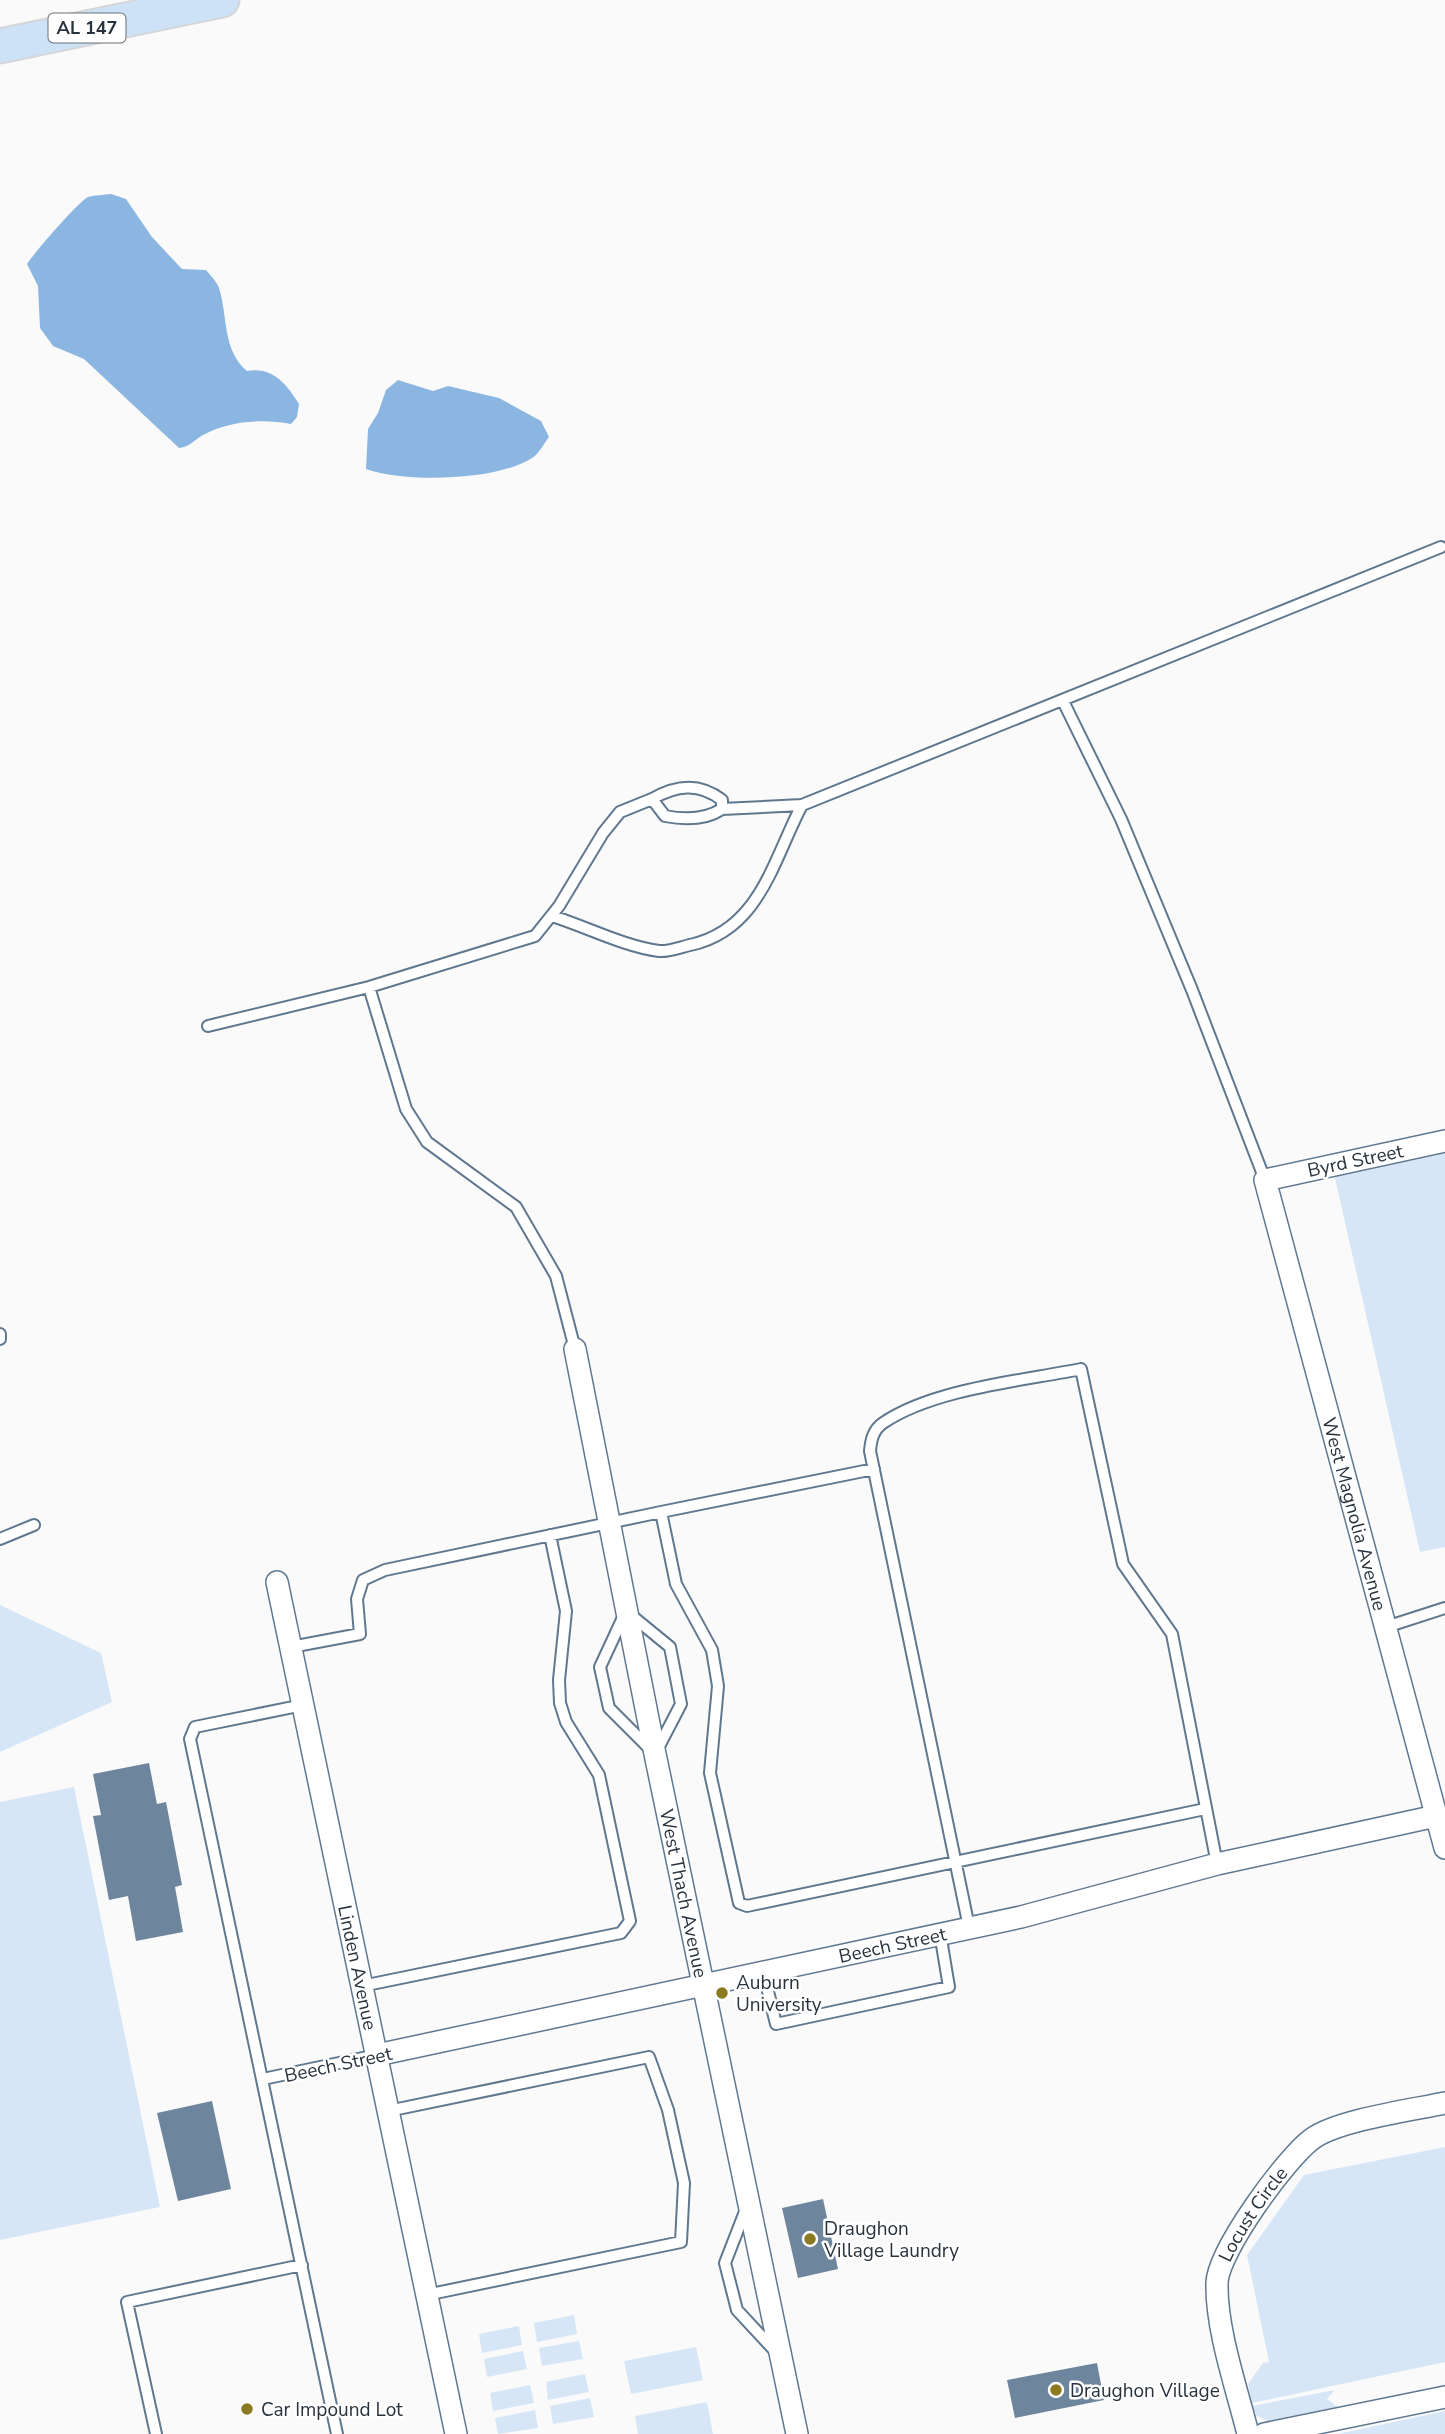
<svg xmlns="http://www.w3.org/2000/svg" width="1445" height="2434" viewBox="0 0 1445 2434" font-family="'Nunito Sans',sans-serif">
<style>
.green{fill:#d6e6f6}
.water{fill:#8ab6e1}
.building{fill:#6d859d}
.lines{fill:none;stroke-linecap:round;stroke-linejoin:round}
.lane-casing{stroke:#60788f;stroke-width:14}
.street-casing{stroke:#60788f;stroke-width:24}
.primary-casing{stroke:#d4d6d8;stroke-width:37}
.lane{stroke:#fff;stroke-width:10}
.street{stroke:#fff;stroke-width:21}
.primary{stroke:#cde2f7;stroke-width:33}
.poi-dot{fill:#8b7a1f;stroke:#fff;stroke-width:2.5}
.labels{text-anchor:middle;stroke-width:5;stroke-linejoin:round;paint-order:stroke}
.shield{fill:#fff;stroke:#697077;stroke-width:2}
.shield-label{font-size:18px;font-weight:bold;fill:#29333d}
.street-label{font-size:19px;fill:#29333d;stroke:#fff}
.poi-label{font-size:19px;fill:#29333d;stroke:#fff;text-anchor:start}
</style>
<rect width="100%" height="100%" fill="#fafafa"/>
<path class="green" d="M1445,1151V1547L1420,1552L1334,1174Z
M0,1605L101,1653L112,1702L0,1752Z
M74,1787L160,2207L0,2240V1802Z
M1445,2147V2362L1252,2403L1248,2384L1263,2363L1269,2362L1247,2255L1304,2175Z
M574,2315L577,2334L537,2342L534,2323Z
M519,2326L522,2345L482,2353L479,2334Z
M579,2341L583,2359L542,2366L539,2348Z
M696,2347L703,2380L631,2394L624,2361Z
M523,2351L527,2369L487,2377L484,2359Z
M585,2374L589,2392L548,2400L546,2382Z
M530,2385L534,2403L493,2411L490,2393Z
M1335,2390L1327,2399L1339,2408L1270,2422L1257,2416L1252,2406Z
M590,2398L594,2417L553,2424L550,2406Z
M707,2402L713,2434H638L635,2416Z
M535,2410L538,2428L498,2434L495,2418Z
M1445,2411V2434H1338Z"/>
<path class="water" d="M111,194L126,199L152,237L182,269L206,270C211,276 217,282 219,288C228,316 222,350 247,371C272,366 287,384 299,404L297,417L291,424C263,419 230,420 203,435C194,440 190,447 179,448L84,359L53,346L40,328L38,286L27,264C35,252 78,202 88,197C95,195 104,195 111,194Z
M398,380L433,391L448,386L499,398L541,421L549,437C544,443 539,454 532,458C497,481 404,483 366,469L368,429L378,413L386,390Z"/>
<path class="building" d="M149,1763L157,1804L166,1802L182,1885L175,1887L183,1932L136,1941L128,1896L109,1900L93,1816L101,1815L93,1774Z
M212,2101L231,2189L178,2201L157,2113Z
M823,2199L838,2269L798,2278L782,2208Z
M1097,2363L1104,2400L1015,2418L1007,2380Z"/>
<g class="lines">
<g class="lane-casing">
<path id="lane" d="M1063,701L1121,819L1192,990L1265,1180
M722,809V800C699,782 676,785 652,799L665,816C685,820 705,820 722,809L802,805L1441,547
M552,916C587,927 623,946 659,951C669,952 681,947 690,945C760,930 773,860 802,805
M369,987L406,1109L427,1142L516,1207L556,1276L575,1349
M208,1026L369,987L535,936L559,906L603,833L620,812L652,799
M0,1334V1339
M661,1512L874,1469
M0,1539L34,1525
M626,1611L670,1647L681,1704L655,1754L609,1708L600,1667Z
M1386,1627L1445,1608
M291,1647L360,1634L357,1599L363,1580L385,1570L661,1512L676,1584L712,1650L718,1686L710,1773L739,1903L747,1906L1205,1809
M303,1705L195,1727L190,1739L337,2434
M969,1927L870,1451C871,1440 873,1430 883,1423C933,1389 1021,1381 1081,1369L1123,1564L1172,1634L1217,1864
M763,1971L776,2024L949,1987L940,1933
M362,1986L621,1933L630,1921L599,1775L566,1722L560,1703L559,1680L566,1611L550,1535
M263,2079L377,2055
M388,2111L649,2057L668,2110L684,2183L681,2242L426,2295
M746,2209L725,2263L737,2310L775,2351
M156,2434L127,2302L302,2265"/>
</g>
<g class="street-casing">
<g id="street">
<path id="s1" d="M1445,1141L1265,1180L1445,1848"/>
<path id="s2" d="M575,1349L655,1754L797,2434"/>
<path id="s3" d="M277,1582L456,2434"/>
<path id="s4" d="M377,2055L1021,1917L1217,1864L1436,1816"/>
<path id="s5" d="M1248,2434C1237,2389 1216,2330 1217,2283C1218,2251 1286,2158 1312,2139C1338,2120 1412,2110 1445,2103"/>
<path d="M1264,2434L1445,2397"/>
</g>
</g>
<g class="primary-casing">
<path id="primary" d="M0,46L222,0"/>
</g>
<use href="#lane" class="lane"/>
<use href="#street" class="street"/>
<use href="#primary" class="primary"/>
</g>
<g class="poi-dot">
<circle cx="722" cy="1993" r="7"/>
<circle cx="810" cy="2239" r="7"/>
<circle cx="1056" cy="2390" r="7"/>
<circle cx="247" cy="2409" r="7"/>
</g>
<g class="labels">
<rect class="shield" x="48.5" y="13.5" width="77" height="29" rx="5"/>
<g class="shield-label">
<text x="87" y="34">AL 147</text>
</g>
<g class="street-label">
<text transform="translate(1355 1160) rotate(-12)" y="7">Byrd Street</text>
<text dy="7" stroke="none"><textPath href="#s1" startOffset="530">West Magnolia Avenue</textPath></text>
<text dy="7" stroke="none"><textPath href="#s2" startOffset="555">West Thach Avenue</textPath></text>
<text dy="7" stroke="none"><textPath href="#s4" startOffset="527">Beech Street</textPath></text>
<text dy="7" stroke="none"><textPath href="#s3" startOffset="394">Linden Avenue</textPath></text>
<text transform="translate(338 2064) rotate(-12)" y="7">Beech Street</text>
<text dy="7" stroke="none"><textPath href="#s5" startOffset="233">Locust Circle</textPath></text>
</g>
<g class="poi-label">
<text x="736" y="1989">Auburn<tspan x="736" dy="22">University</tspan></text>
<text x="824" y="2235">Draughon<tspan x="824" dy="22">Village Laundry</tspan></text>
<text x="1070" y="2397">Draughon Village</text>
<text x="261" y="2416">Car Impound Lot</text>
</g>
</g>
</svg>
